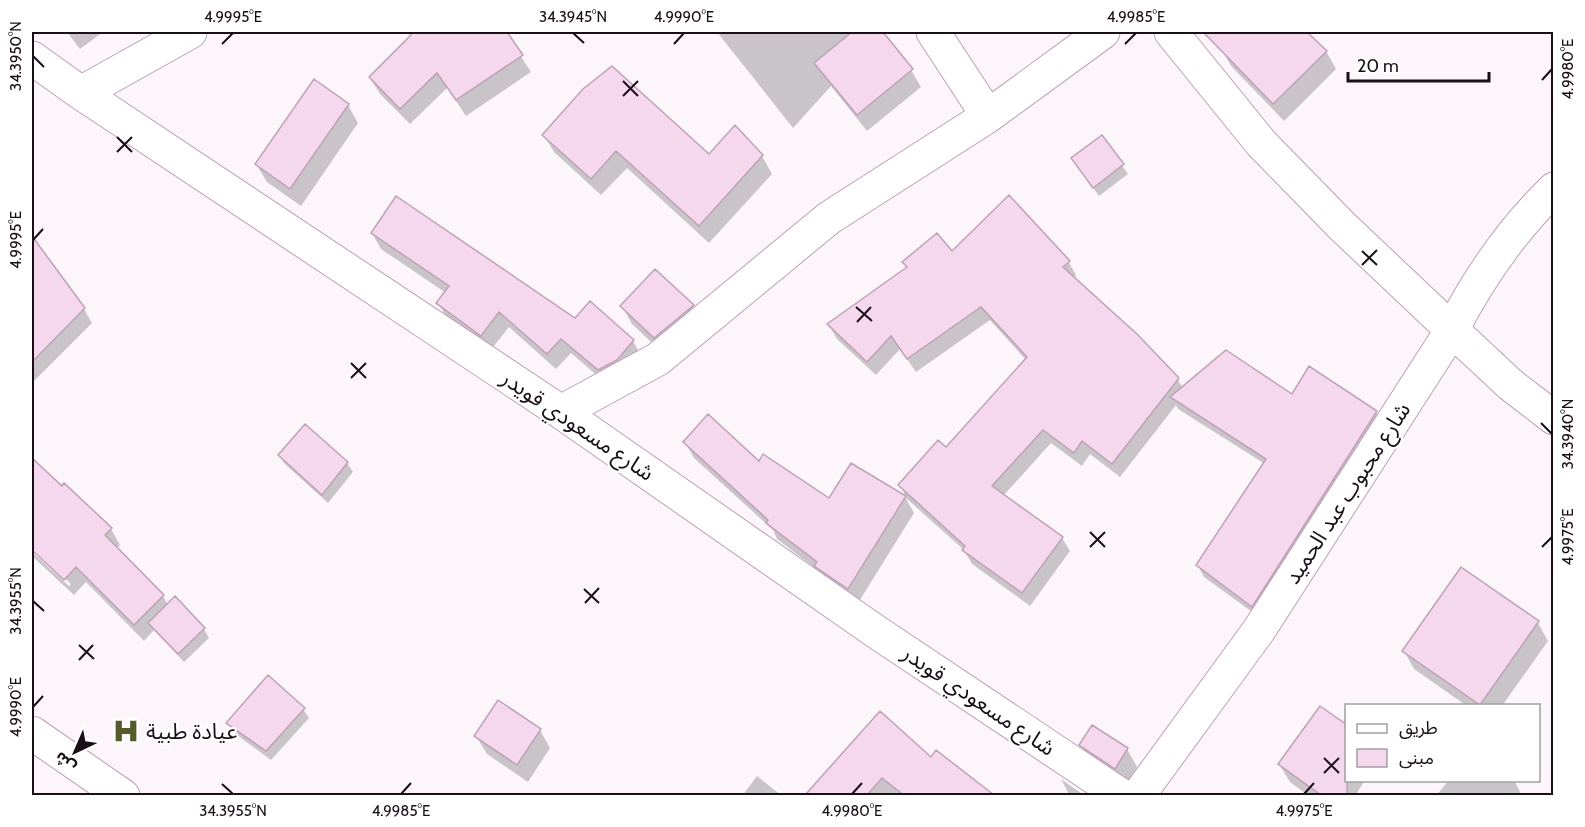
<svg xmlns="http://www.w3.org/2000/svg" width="1585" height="827" viewBox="0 0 1585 827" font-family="Cabin,'Noto Sans Arabic',sans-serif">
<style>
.shadow{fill:#0003}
.building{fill:#f5d7ee;stroke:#bda1b7;stroke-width:1.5}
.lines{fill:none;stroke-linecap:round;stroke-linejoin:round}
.minor-casing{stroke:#bca0b6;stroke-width:35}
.minor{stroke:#fff;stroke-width:33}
.ticks{fill:none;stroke:#190f17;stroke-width:2}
.labels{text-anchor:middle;stroke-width:4.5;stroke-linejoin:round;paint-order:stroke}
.street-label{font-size:22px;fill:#190f17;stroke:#fff}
.poi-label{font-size:22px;fill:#190f17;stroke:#fff;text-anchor:start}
.neatline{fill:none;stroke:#190f17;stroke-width:2}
.ticks-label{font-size:15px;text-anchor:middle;fill:#190f17}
</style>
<rect width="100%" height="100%" fill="#fcf6fb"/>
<path class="shadow" d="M67,32H103L80,49Z
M409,32H505L531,72L466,116L447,88L410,124L380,94L370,78L412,36Z
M717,32H881L911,70L921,87L867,131L831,86L793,128Z
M1238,32H1306L1326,51L1336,69L1284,121L1231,66L1221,48Z
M348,105L358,123L301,206L267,182L256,164Z
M544,135L709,156H762L772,174L709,243L627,168L601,195L554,152Z
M1102,137L1128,174L1099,196L1078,167Z
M372,233L575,320L590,303L633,341L642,357L608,385L571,353L556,369L509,327L490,351L447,318L438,303L446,293L381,249Z
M42,253L84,309L92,323L32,383V260Z
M952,253L1068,261L1076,275L1074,278L1177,379L1183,388L1292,396L1310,368L1376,412L1383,424L1259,617L1204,577L1198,565L1265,464L1178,409L1176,405L1120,477L1090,454L1082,466L1051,443L1003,496L1062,538L1070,551L1030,606L972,564L964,550L907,499L900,485L946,449L1026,360L990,320L916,372L900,349L876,375L837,339L829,325L908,268L904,262Z
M622,306H693L703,324L665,355L632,324Z
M685,442L759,463L829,500L851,465L905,497L914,513L858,603L825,582L819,571L777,539L773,530L694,458Z
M279,455L347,463L353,472L328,503L285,464Z
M38,466L111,529L120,545L117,549L163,596L168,605L204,629L209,638L184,662L154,630L144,641L86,582L74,595L32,556V552L69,586L71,584L32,548V474Z
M1538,623L1548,641L1502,706H1467L1414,669L1404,651Z
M303,709L309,718L271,760L233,732L228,723Z
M881,713L931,759L972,780L981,796H807Z
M540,730L550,748L528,782L487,754L476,736Z
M1081,745L1127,749L1137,767L1125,786L1092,763Z
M1279,764L1346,780H1365L1355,796H1309L1290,782Z
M757,776L782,796H742Z
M1061,779L1085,796H1070Z
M1449,780H1514L1521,794L1520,796H1436Z"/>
<path class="building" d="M408,32H507L523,55L456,100L437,73L400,109L369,77L411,35Z
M852,32H883L913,69L857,115L814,63Z
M1203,32H1307L1327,51L1273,104Z
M612,66L709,154L735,125L763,155L699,226L616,151L591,179L542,135L583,89Z
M314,79L349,104L290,189L255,164Z
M1102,135L1124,164L1093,188L1071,158Z
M1009,195L1070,261L1063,267L1138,335L1179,378L1112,464L1082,441L1074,453L1043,430L992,486L1063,537L1022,593L962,550L965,546L898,485L938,440L946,447L1027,357L981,307L907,359L891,336L867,362L827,324L907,267L902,262L937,233L952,251Z
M396,196L575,318L590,301L634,340L617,360L598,370L561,339L547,354L499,312L481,336L436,303L449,286L371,233Z
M32,236L85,308L32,362Z
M655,269L694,305L654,338L620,306Z
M1226,350L1292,394L1309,366L1377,411L1252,607L1196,565L1266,459L1170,397Z
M708,414L759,461L763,454L829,498L851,463L906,496L848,589L814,566L817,562L766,523L768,520L683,442Z
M305,424L348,462L322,495L278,455Z
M32,458L62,486L64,483L112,528L105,535L164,595L134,625L76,567L64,580L32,550Z
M1461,567L1539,621L1480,705L1402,651Z
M175,596L205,628L178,654L148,623Z
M268,675L305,708L266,751L226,723Z
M498,700L541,729L517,765L474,736Z
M1320,706L1347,725V795H1321L1278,764Z
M880,711L931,757L936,750L994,795H900L901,793L882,778L867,795H805Z
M1092,725L1128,748L1115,769L1079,745Z"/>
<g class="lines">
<g class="minor-casing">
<path id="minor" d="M933,32L988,116
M1171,32L1261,143L1341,225L1452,330L1511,385L1554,418
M32,58L81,93L561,412L875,631L1122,796
M81,93L190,32
M561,412L658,359L829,218L988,116L1103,32
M32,733L123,796
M1138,796L1259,630L1452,330C1478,279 1512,230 1554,189"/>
</g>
<use href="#minor" class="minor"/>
</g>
<path class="ticks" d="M573,33L584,43M222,44L233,33M674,44L684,33M1125,44L1136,33M33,56L44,67M1542,80L1552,69M623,81L638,96M623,96L638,81M117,137L132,152M117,152L132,137M33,240L43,229M1362,251L1377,265M1362,265L1377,250M856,307L872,321M857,322L871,307M351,363L366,378M351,378L366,363M1541,423L1552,434M1090,532L1105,547M1090,547L1105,532M1542,547L1552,537M584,589L599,603M33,601L44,611M585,603L599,588M79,645L94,659M79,660L93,645M33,707L43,696M1324,758L1339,773M1324,773L1339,758M222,784L233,794M401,794L411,783M852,794L862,783M1304,794L1314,783"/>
<defs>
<g id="hospital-bare" transform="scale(2.07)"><path d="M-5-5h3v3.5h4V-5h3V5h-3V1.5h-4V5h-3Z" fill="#555b2a" stroke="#fff" stroke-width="2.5" paint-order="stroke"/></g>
</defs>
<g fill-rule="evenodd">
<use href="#hospital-bare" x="126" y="731"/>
</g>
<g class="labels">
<g class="street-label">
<text transform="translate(578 425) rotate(34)" y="8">شارع مسعودي قويدر</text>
<text transform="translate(1347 493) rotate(-57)" y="8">شارع محبوب عبد الحميد</text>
<text transform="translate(979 700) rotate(34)" y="8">شارع مسعودي قويدر</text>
</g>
<g class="poi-label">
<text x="146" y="739">عيادة طبية</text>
</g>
</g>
<rect width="1585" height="827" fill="none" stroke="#ffffff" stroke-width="66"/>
<rect x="1345" y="704" width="195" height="78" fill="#ffffff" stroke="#a39fa2" stroke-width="1.5"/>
<rect x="1357" y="724" width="30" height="9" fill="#ffffff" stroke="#a39fa2" stroke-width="1.5"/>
<text x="1399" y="734" font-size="18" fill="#190f17">طريق</text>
<rect x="1357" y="749" width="30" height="18" fill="#f5d7ee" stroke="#a39fa2" stroke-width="1.5"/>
<text x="1399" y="764" font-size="18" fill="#190f17">مبنى</text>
<g transform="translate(75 752) rotate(224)" stroke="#ffffff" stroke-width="4.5" paint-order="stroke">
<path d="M0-4.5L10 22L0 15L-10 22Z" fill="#190f17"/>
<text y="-9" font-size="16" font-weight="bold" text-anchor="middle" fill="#190f17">ش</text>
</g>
<path d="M1348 72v9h141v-9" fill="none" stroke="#190f17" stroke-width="3"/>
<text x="1357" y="72" font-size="18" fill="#190f17" stroke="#ffffff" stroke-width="4.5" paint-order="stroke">20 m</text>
<rect x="33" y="33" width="1519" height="761" class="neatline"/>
<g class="ticks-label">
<text x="233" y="22">4.9995°E</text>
<text x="573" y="22">34.3945°N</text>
<text x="684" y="22">4.9990°E</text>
<text x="1136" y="22">4.9985°E</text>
<text transform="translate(16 56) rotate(-90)" y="5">34.3950°N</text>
<text transform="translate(1568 69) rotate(-90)" y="5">4.9980°E</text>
<text transform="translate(16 240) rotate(-90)" y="5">4.9995°E</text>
<text transform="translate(1568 434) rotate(-90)" y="5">34.3940°N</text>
<text transform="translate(1568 537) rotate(-90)" y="5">4.9975°E</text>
<text transform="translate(16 601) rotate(-90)" y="5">34.3955°N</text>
<text transform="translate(16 707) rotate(-90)" y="5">4.9990°E</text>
<text x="233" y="816">34.3955°N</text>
<text x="401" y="816">4.9985°E</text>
<text x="852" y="816">4.9980°E</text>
<text x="1304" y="816">4.9975°E</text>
</g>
</svg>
